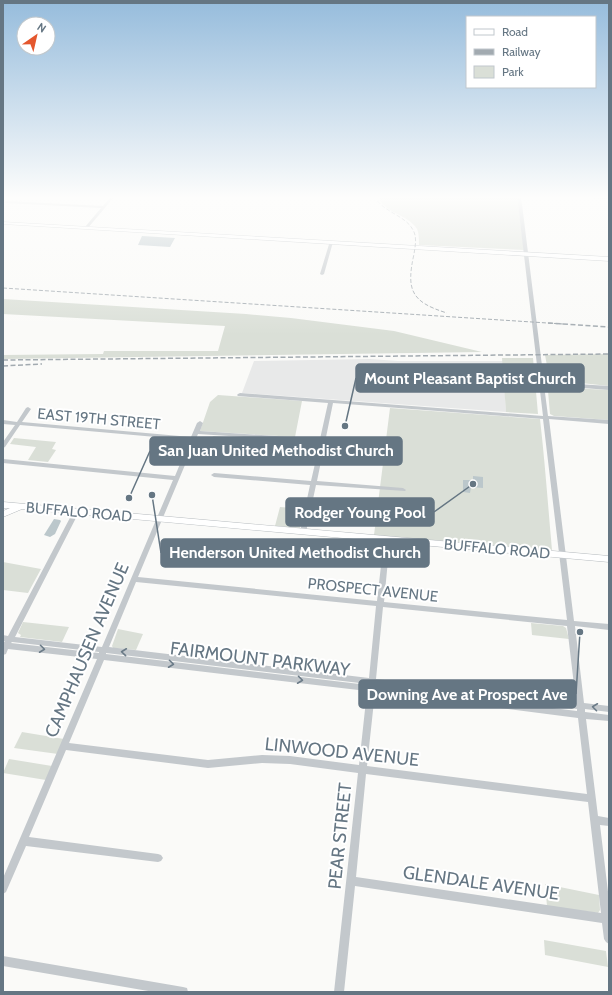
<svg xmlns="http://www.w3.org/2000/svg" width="612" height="995" viewBox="0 0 612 995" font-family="Cabin,sans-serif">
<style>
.built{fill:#e8e9e9}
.green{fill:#dadfd7}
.water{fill:#bbc7cb}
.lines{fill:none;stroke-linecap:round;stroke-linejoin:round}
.major-casing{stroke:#b5babe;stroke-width:1}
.minor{fill:#c3c8cc;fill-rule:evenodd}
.major{fill:#fff;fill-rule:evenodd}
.rail-far1{stroke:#a2aab0;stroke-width:1;stroke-dasharray:4 2;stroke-linecap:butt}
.rail{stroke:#a2aab0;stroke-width:1.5;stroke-dasharray:5 2.5;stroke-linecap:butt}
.oneway{stroke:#6a7a87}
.labels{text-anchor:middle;stroke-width:4;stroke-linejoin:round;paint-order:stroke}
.street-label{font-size:15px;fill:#657683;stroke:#fff}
.near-street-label{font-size:18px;fill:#657683;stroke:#fff}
.leader{fill:none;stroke:#657683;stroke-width:1.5}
.callout-dot{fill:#657683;stroke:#fff;stroke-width:1.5}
.callout{fill:#657683;stroke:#657683;stroke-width:1.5}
.callout-label{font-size:16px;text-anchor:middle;font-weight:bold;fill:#fff}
</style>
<rect width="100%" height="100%" fill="#fafaf8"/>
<path class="built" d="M370,359L398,361H503L506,412L242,393L254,361Z"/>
<path class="green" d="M378,196L517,197L524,250L419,245C419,240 419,233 417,229C408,214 383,213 378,196Z
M3,299L246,314L291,318L394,331L482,352L3,359V355L103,354L104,351H218L225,326L3,314Z
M609,354V386L553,380L546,376L547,372L548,371L545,355Z
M502,358H533L538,414L506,412Z
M551,387L609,390V420L554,416L550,414L548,391Z
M218,395L302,401L295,437L200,431L210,402Z
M390,408L540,419C545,463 548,506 552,550L374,535Z
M213,436L245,439L240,455L220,454L222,449L213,448L215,442H211Z
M14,438L56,442L52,449L56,450L48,462L28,460L36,447L10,444Z
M280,507L305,509L300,528L275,526Z
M3,562L41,569L28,593L3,590Z
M23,622L69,627L62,642L20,637L21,635L18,633Z
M531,623L563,626L566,628L569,639L532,635Z
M118,629L143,634L136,650L113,648L112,646Z
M22,732L64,739L58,754L14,748Z
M9,759L52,766L46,780L3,773Z
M545,884L599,895L600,910L598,913L547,906Z
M544,940L606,951L608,967L545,955Z"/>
<path class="water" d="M142,236L175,238L170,247L138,245Z
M473,476L483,477V488L471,487L470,493L463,492V480H473Z
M54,519L60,520L61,521L55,534L50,537L44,535Z"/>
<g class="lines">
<g class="major-casing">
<path id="major" d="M3,222L609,257V261L3,224Z
M3,502L609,556V562L22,509L3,517V511L10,508H3Z"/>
</g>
<path class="minor" d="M111,196H115L87,229H86L84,228L85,227L101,208L6,203L4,202L6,201L103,206Z
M517,196H521L544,382L609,386V390L544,385L548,416L609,420V424L549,419L574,621L609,624V630L575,626L584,703L609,706V712L585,709V712L609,715V721L586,719L598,816L609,818V826L600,825L609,900V944L606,942L604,939L602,923L355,886L344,992H334L358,773L290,764L262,763L208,768L66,750L29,837L158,854L161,855L163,858L161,861L158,862L26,846L6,892L3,894V878L97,659L8,649L6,654L3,655V642H4L5,641H3V635L8,636L73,512L76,510L79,512L15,637L102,647L173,480L3,463V459L175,476L190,440L20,425L5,447L3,448V442L15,425L3,424V420L17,422L26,408L28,407L31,409L22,422L191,437L197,423L200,421L203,423L200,431L320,439L328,403L238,396L237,395L238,394L240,393L543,416ZM333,403L543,419L567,620L384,602L390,539L387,537L384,539L377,601L138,577L198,434L320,442L311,481L214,473L211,475L214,477L310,485L300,532L303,534L306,532L316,485L405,491L406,490L403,488L317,481ZM136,582L376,606L369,678L109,647ZM383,607L567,626L576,702L376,679ZM12,642L99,652V653L11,643ZM106,653L368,684V685L106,654ZM104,660L367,691L359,765L290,756L262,755L208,760L69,743ZM375,685L577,709V711L375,686ZM375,692L578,718L587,794L367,766ZM366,774L588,802L601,913L356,877Z
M562,196L609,197V199L564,197Z
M330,241L333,242L324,274L322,275L320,274Z
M3,956L183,987L187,988L188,992H154L3,966Z"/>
<use href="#major" class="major"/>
<path class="rail-far1" d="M374,196C383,213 407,215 414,232C417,239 415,247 414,254C406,290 411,302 447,313
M3,288L563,324"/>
<path class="rail" d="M548,323L609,327
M3,360L609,354
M3,366L42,364"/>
</g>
<defs><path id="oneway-chevron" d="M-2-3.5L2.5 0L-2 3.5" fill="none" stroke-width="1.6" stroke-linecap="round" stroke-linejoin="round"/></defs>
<g class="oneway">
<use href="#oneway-chevron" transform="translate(42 649) rotate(7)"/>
<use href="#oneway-chevron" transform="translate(124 652) rotate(-174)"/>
<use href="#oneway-chevron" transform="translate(171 664) rotate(7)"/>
<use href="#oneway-chevron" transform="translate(300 680) rotate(7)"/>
<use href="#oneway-chevron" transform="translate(595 707) rotate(-173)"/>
</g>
<linearGradient id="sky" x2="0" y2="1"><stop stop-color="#96bcdc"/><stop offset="0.59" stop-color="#fdfdfc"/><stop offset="1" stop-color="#fdfdfc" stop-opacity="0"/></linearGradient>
<rect width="612" height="335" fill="url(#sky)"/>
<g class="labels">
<g class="street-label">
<text transform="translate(99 419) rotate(5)" y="5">EAST 19TH STREET</text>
<text transform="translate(79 512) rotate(5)" y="5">BUFFALO ROAD</text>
<text transform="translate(497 549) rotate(5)" y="5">BUFFALO ROAD</text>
<text transform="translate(373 590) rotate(6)" y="5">PROSPECT AVENUE</text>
</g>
<g class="near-street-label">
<text transform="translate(87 650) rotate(-67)" y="6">CAMPHAUSEN AVENUE</text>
<text transform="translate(260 659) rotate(7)" y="6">FAIRMOUNT PARKWAY</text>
<text transform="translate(342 752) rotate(6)" y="6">LINWOOD AVENUE</text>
<text transform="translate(340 836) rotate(-84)" y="6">PEAR STREET</text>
<text transform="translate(481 883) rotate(8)" y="6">GLENDALE AVENUE</text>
</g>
</g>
<path class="leader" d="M345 426L356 378M129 498L150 451M473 484L434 512M152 495L161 553M580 632L576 694"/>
<g class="callout-dot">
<circle cx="345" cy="426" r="4"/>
<circle cx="129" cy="498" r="4"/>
<circle cx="473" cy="484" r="4"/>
<circle cx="152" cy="495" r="4"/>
<circle cx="580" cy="632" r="4"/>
</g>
<g class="callout">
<rect x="356" y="364" width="228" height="28" rx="4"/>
<rect x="150" y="437" width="252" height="28" rx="4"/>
<rect x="286" y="498" width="148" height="28" rx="4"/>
<rect x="161" y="539" width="268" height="28" rx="4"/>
<rect x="359" y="680" width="217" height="28" rx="4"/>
</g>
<g class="callout-label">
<text x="470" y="384">Mount Pleasant Baptist Church</text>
<text x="276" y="456">San Juan United Methodist Church</text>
<text x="360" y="518">Rodger Young Pool</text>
<text x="295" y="558">Henderson United Methodist Church</text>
<text x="467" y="700">Downing Ave at Prospect Ave</text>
</g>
<rect width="612" height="995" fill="none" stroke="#657683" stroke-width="8"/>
<rect x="466" y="16" width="130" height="72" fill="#ffffff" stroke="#c1c8cd"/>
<rect x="474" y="29" width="20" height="6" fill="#ffffff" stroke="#c1c8cd"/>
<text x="502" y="36" font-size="12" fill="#657683">Road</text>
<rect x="474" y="49" width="20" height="6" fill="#a2aab0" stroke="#c1c8cd"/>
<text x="502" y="56" font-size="12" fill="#657683">Railway</text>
<rect x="474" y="66" width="20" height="12" fill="#dadfd7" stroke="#c1c8cd"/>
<text x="502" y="76" font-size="12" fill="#657683">Park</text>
<g transform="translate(36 36) rotate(34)"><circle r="19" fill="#ffffff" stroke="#c1c8cd"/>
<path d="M0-3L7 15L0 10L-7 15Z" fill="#e4572e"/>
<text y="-6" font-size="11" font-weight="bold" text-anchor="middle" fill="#657683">N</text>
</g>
</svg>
